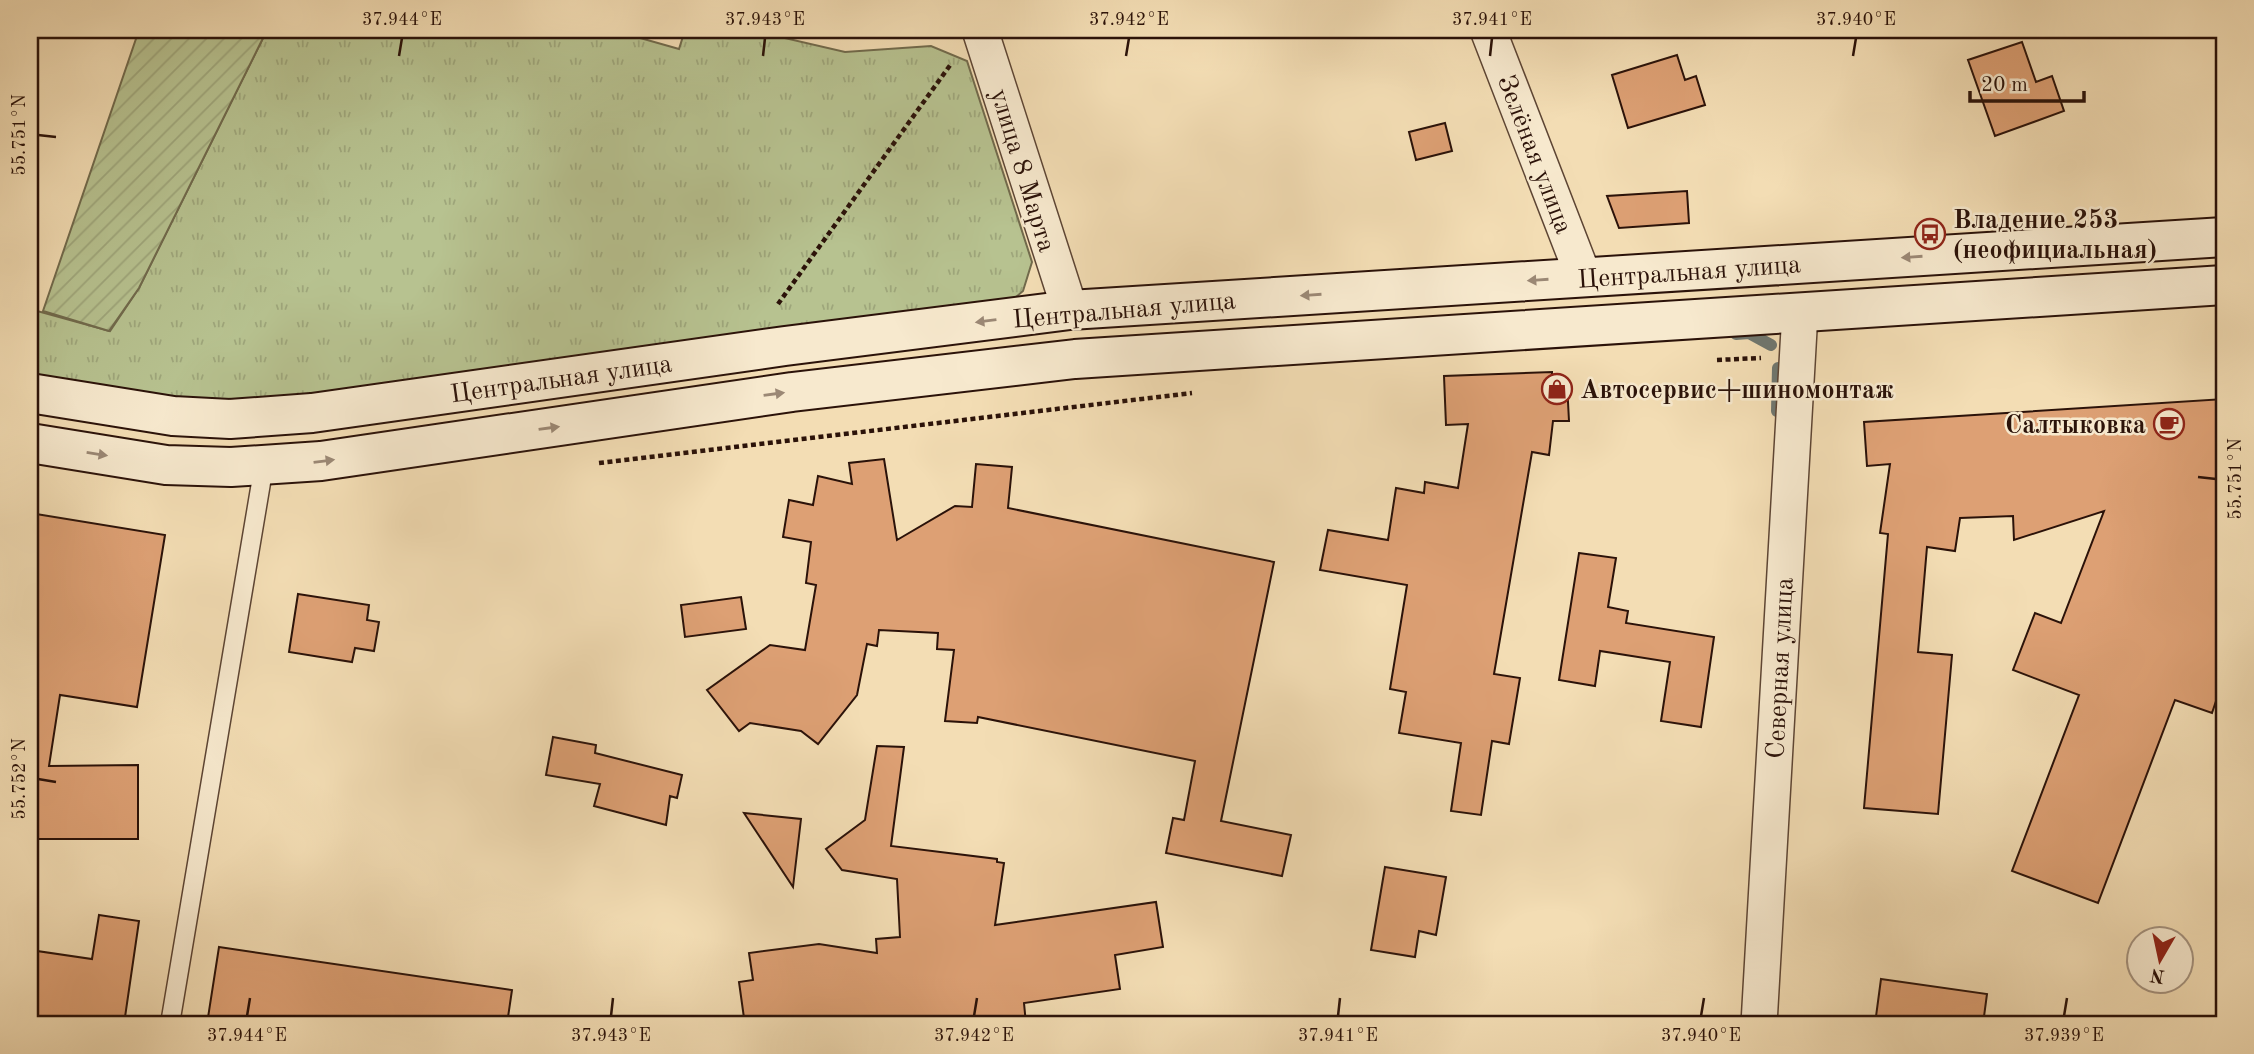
<svg xmlns="http://www.w3.org/2000/svg" width="2254" height="1054" viewBox="0 0 2254 1054" font-family="'Old Standard TT',serif">
<style>
.grass{fill:url(#grass-tufts);stroke:#716a4c;stroke-width:2}
.garden{fill:url(#garden-furrows);stroke:#716a4c;stroke-width:2}
.lines{fill:none;stroke-linecap:round;stroke-linejoin:round}
.stream{stroke:#6f7770;stroke-width:12}
.building{fill:#dda074;stroke:#2b1209;stroke-width:2}
.service-casing{stroke:#5d4534;stroke-width:21}
.minor-casing{stroke:#5d4534;stroke-width:38}
.secondary-casing{stroke:#2b1209;stroke-width:42}
.path{stroke:#2b1209;stroke-width:4.5;stroke-dasharray:5 3.5;stroke-linecap:butt}
.service{stroke:#f7e9ce;stroke-width:18}
.minor{stroke:#f7e9ce;stroke-width:35}
.secondary{stroke:#f7e9ce;stroke-width:38}
.oneway{fill:#9b8875}
.ticks{fill:none;stroke:#2b1209;stroke-width:2.5}
.labels{text-anchor:middle;stroke-width:5;stroke-linejoin:round;paint-order:stroke}
.street-label{font-size:26px;fill:#2b1209;stroke:#f7e9ce}
.poi-label{font-size:26px;font-weight:bold;fill:#2b1209;stroke:#f7e9ce;text-anchor:start}
.neatline{fill:none;stroke:#2b1209;stroke-width:2.5}
.ticks-label{font-size:18px;text-anchor:middle;fill:#2b1209}
</style>
<defs>
<pattern id="grass-tufts" width="24" height="20" patternUnits="userSpaceOnUse" patternTransform="scale(1.75)"><rect width="24" height="20" fill="#b7c290"/><path d="M3 7l-1-3M5 7V3M7 7l1-3M15 17l-1-3M17 17v-4M19 17l1-3" fill="none" stroke="#9ea67b"/></pattern>
<pattern id="garden-furrows" width="10" height="10" patternUnits="userSpaceOnUse" patternTransform="scale(1.75)"><rect width="10" height="10" fill="#b7c290"/><path d="M-1 1l2-2M0 10L10 0M9 11l2-2" fill="none" stroke="#9ea67b"/></pattern>
</defs>
<rect width="100%" height="100%" fill="#f3ddb4"/>
<filter id="stains"><feTurbulence type="fractalNoise" baseFrequency=".00286" numOctaves="4"/><feColorMatrix values="0 0 0 0 .2 0 0 0 0 .09 0 0 0 0 .02 0 0 0 .5 -.17"/></filter>
<radialGradient id="worn" r=".72"><stop offset=".6" stop-color="#630" stop-opacity="0"/><stop offset="1" stop-color="#630" stop-opacity=".3"/></radialGradient>
<path class="grass" d="M267,30H612L679,49L685,30H750L845,52L931,46L967,61L1032,262L1023,291L1002,309L227,409L30,383V309L110,331L139,288Z"/>
<path class="garden" d="M139,30H267L139,288L109,331L43,311Z"/>
<g class="lines">
<path class="stream" d="M1736,334L1749,333L1771,345
M1777,411L1778,368"/>
</g>
<path class="building" d="M2022,42L2036,82L2052,76L2064,111L1995,136L1968,60Z
M1677,55L1685,80L1696,76L1705,105L1628,128L1612,75Z
M1445,123L1452,151L1416,160L1409,132Z
M1687,191L1689,223L1619,228L1607,196Z
M1552,372V383H1567L1569,421H1553L1549,455L1532,452L1494,674L1520,678L1509,744L1492,741L1481,815L1451,811L1461,743L1399,733L1406,692L1390,689L1407,585L1320,570L1328,530L1388,540L1396,488L1424,493L1425,482L1458,488L1468,424L1446,425L1444,376Z
M2224,399V677L2212,713L2175,700L2098,903L2012,871L2079,695L2013,670L2035,613L2061,623L2104,511L2014,540L2013,516L1960,518L1955,551L1927,547L1918,652L1952,655L1938,814L1864,808L1888,534L1880,533L1890,464L1867,466L1864,422Z
M884,459L897,540L955,506L972,507L976,464L1012,467L1008,508L1274,562L1221,821L1291,835L1282,876L1166,853L1173,818L1184,820L1195,761L978,717L977,723L945,721L954,650L937,649L938,633L879,630L877,646L867,644L857,695L818,744L801,731L750,723L739,731L707,690L770,645L805,650L816,585L806,583L811,542L783,537L789,500L813,505L818,476L852,484L849,463Z
M30,513L165,535L137,707L60,695L49,766L138,765V839H30Z
M1579,553L1616,558L1608,607L1628,611L1626,623L1714,637L1701,727L1661,721L1670,662L1600,651L1595,686L1559,680Z
M298,594L369,605L367,620L379,622L374,651L355,648L352,662L289,652Z
M741,597L746,629L685,637L681,605Z
M553,737L596,745L595,753L682,775L677,798L670,796L666,825L594,806L600,784L546,775Z
M877,746L904,747L891,846L997,859V862L1004,863L995,925L1156,902L1163,947L1115,955L1120,989L1024,1003L1026,1024H760L759,1016L744,1018L739,982L753,980L749,953L819,944L877,953L876,939L900,937L897,879L842,870L826,849L865,820Z
M744,813L801,819L793,887Z
M1385,867L1446,877L1436,935L1419,931L1415,957L1371,950Z
M99,915L139,921L124,1024H30V950L92,959Z
M219,947L512,990L507,1024H207Z
M1881,979L1987,994L1983,1024H1875Z"/>
<g class="lines">
<g class="service-casing">
<path id="service" d="M170,1024L264,465"/>
</g>
<g class="minor-casing">
<path id="minor" d="M980,30L1070,310
M1488,30L1584,278
M1759,1024L1800,312"/>
</g>
<g class="secondary-casing">
<path id="secondary" d="M30,393L173,416L230,419L312,413L785,346L1070,310L2224,237
M30,443L166,465L231,467L321,461L792,392L1075,359L2224,285"/>
</g>
<path class="path" d="M778,304L951,64
M1717,360L1761,358
M599,463L1192,393"/>
<use href="#service" class="service"/>
<use href="#minor" class="minor"/>
<use href="#secondary" class="secondary"/>
</g>
<defs><path id="oneway-solid" d="M-6-.8H1V-3.2L6.5 0L1 3.2V.8H-6Z" transform="scale(1.75)"/></defs>
<g class="oneway">
<use href="#oneway-solid" transform="translate(1912 257) rotate(176)"/>
<use href="#oneway-solid" transform="translate(1538 280) rotate(176)"/>
<use href="#oneway-solid" transform="translate(1311 295) rotate(176)"/>
<use href="#oneway-solid" transform="translate(986 321) rotate(173)"/>
<use href="#oneway-solid" transform="translate(774 394) rotate(-8)"/>
<use href="#oneway-solid" transform="translate(549 428) rotate(-8)"/>
<use href="#oneway-solid" transform="translate(97 454) rotate(9)"/>
<use href="#oneway-solid" transform="translate(324 461) rotate(-7)"/>
</g>
<path class="ticks" d="M399,56L402,38M763,56L765,38M1126,56L1129,38M1490,56L1492,38M1853,56L1856,38M38,135L56,137M2198,477L2216,479M38,779L56,782M247,1016L250,998M611,1016L613,998M974,1016L977,998M1338,1016L1340,998M1701,1016L1704,998M2064,1016L2067,998"/>
<defs>
<g id="bus-ring" transform="scale(1.575)"><circle r="9.5" fill="#f7e9ce" stroke="#8f2418" stroke-width="1.5"/><path d="M-5-6H5V4H4V6H2V4H-2V6H-4V4H-5ZM-3.5-4V0h7V-4ZM-3.5 1.2v1.5H-2V1.2ZM2 1.2v1.5H3.5V1.2Z" fill="#8f2418"/></g>
<g id="shop-ring" transform="scale(1.575)"><circle r="9.5" fill="#f7e9ce" stroke="#8f2418" stroke-width="1.5"/><path d="M-5-2.5h2.3a2.7 3.5 0 0 1 5.4 0H5L5.5 6h-11ZM-1.5-2.5h3a1.5 2.3 0 0 0-3 0Z" fill="#8f2418"/></g>
<g id="cafe-ring" transform="scale(1.575)"><circle r="9.5" fill="#f7e9ce" stroke="#8f2418" stroke-width="1.5"/><path d="M-5.5-4.5H6V0H3Q3 3.5 0 3.5H-2.5Q-5.5 3.5-5.5 0ZM3-3.2v2h1.7v-2ZM-6 4.5H4V6H-6Z" fill="#8f2418"/></g>
</defs>
<g fill-rule="evenodd">
<use href="#bus-ring" x="1930" y="234"/>
<use href="#shop-ring" x="1557" y="389"/>
<use href="#cafe-ring" x="2169" y="424"/>
</g>
<g class="labels">
<g class="street-label">
<text transform="translate(1536 154) rotate(69)" y="9">Зелёная улица</text>
<text transform="translate(1024 170) rotate(73)" y="9">улица 8 Марта</text>
<text transform="translate(1689 271) rotate(-4)" y="9">Центральная улица</text>
<text transform="translate(1124 309) rotate(-5)" y="9">Центральная улица</text>
<text transform="translate(561 378) rotate(-8)" y="9">Центральная улица</text>
<text transform="translate(1779 668) rotate(-87)" y="9">Северная улица</text>
</g>
<g class="poi-label">
<text x="1953" y="228">Владение 253<tspan x="1953" dy="30">(неофициальная)</tspan></text>
<text x="1580" y="398">Автосервис+шиномонтаж</text>
<text x="2146" y="433" text-anchor="end">Салтыковка</text>
</g>
</g>
<rect width="2254" height="1054" fill="none" stroke="#f3ddb4" stroke-width="77"/>
<g transform="translate(2160 960) rotate(189)"><circle r="33" fill="#f7e9ce" stroke="#a5937f" stroke-width="2"/>
<path d="M0-5L12 26L0 18L-12 26Z" fill="#8f2418"/>
<text y="-10" font-size="19" font-weight="bold" text-anchor="middle" fill="#2b1209">N</text>
</g>
<path d="M1970 91v10h114v-10" fill="none" stroke="#2b1209" stroke-width="3.5"/>
<text x="1981" y="91" font-size="21" fill="#2b1209" stroke="#f7e9ce" stroke-width="5" paint-order="stroke">20 m</text>
<rect x="38" y="38" width="2178" height="978" class="neatline"/>
<g class="ticks-label">
<text x="402" y="25">37.944°E</text>
<text x="765" y="25">37.943°E</text>
<text x="1129" y="25">37.942°E</text>
<text x="1492" y="25">37.941°E</text>
<text x="1856" y="25">37.940°E</text>
<text transform="translate(19 135) rotate(-90)" y="6">55.751°N</text>
<text transform="translate(2235 479) rotate(-90)" y="6">55.751°N</text>
<text transform="translate(19 779) rotate(-90)" y="6">55.752°N</text>
<text x="247" y="1041">37.944°E</text>
<text x="611" y="1041">37.943°E</text>
<text x="974" y="1041">37.942°E</text>
<text x="1338" y="1041">37.941°E</text>
<text x="1701" y="1041">37.940°E</text>
<text x="2064" y="1041">37.939°E</text>
</g>
<rect width="100%" height="100%" filter="url(#stains)"/>
<rect width="100%" height="100%" fill="url(#worn)"/>
</svg>
